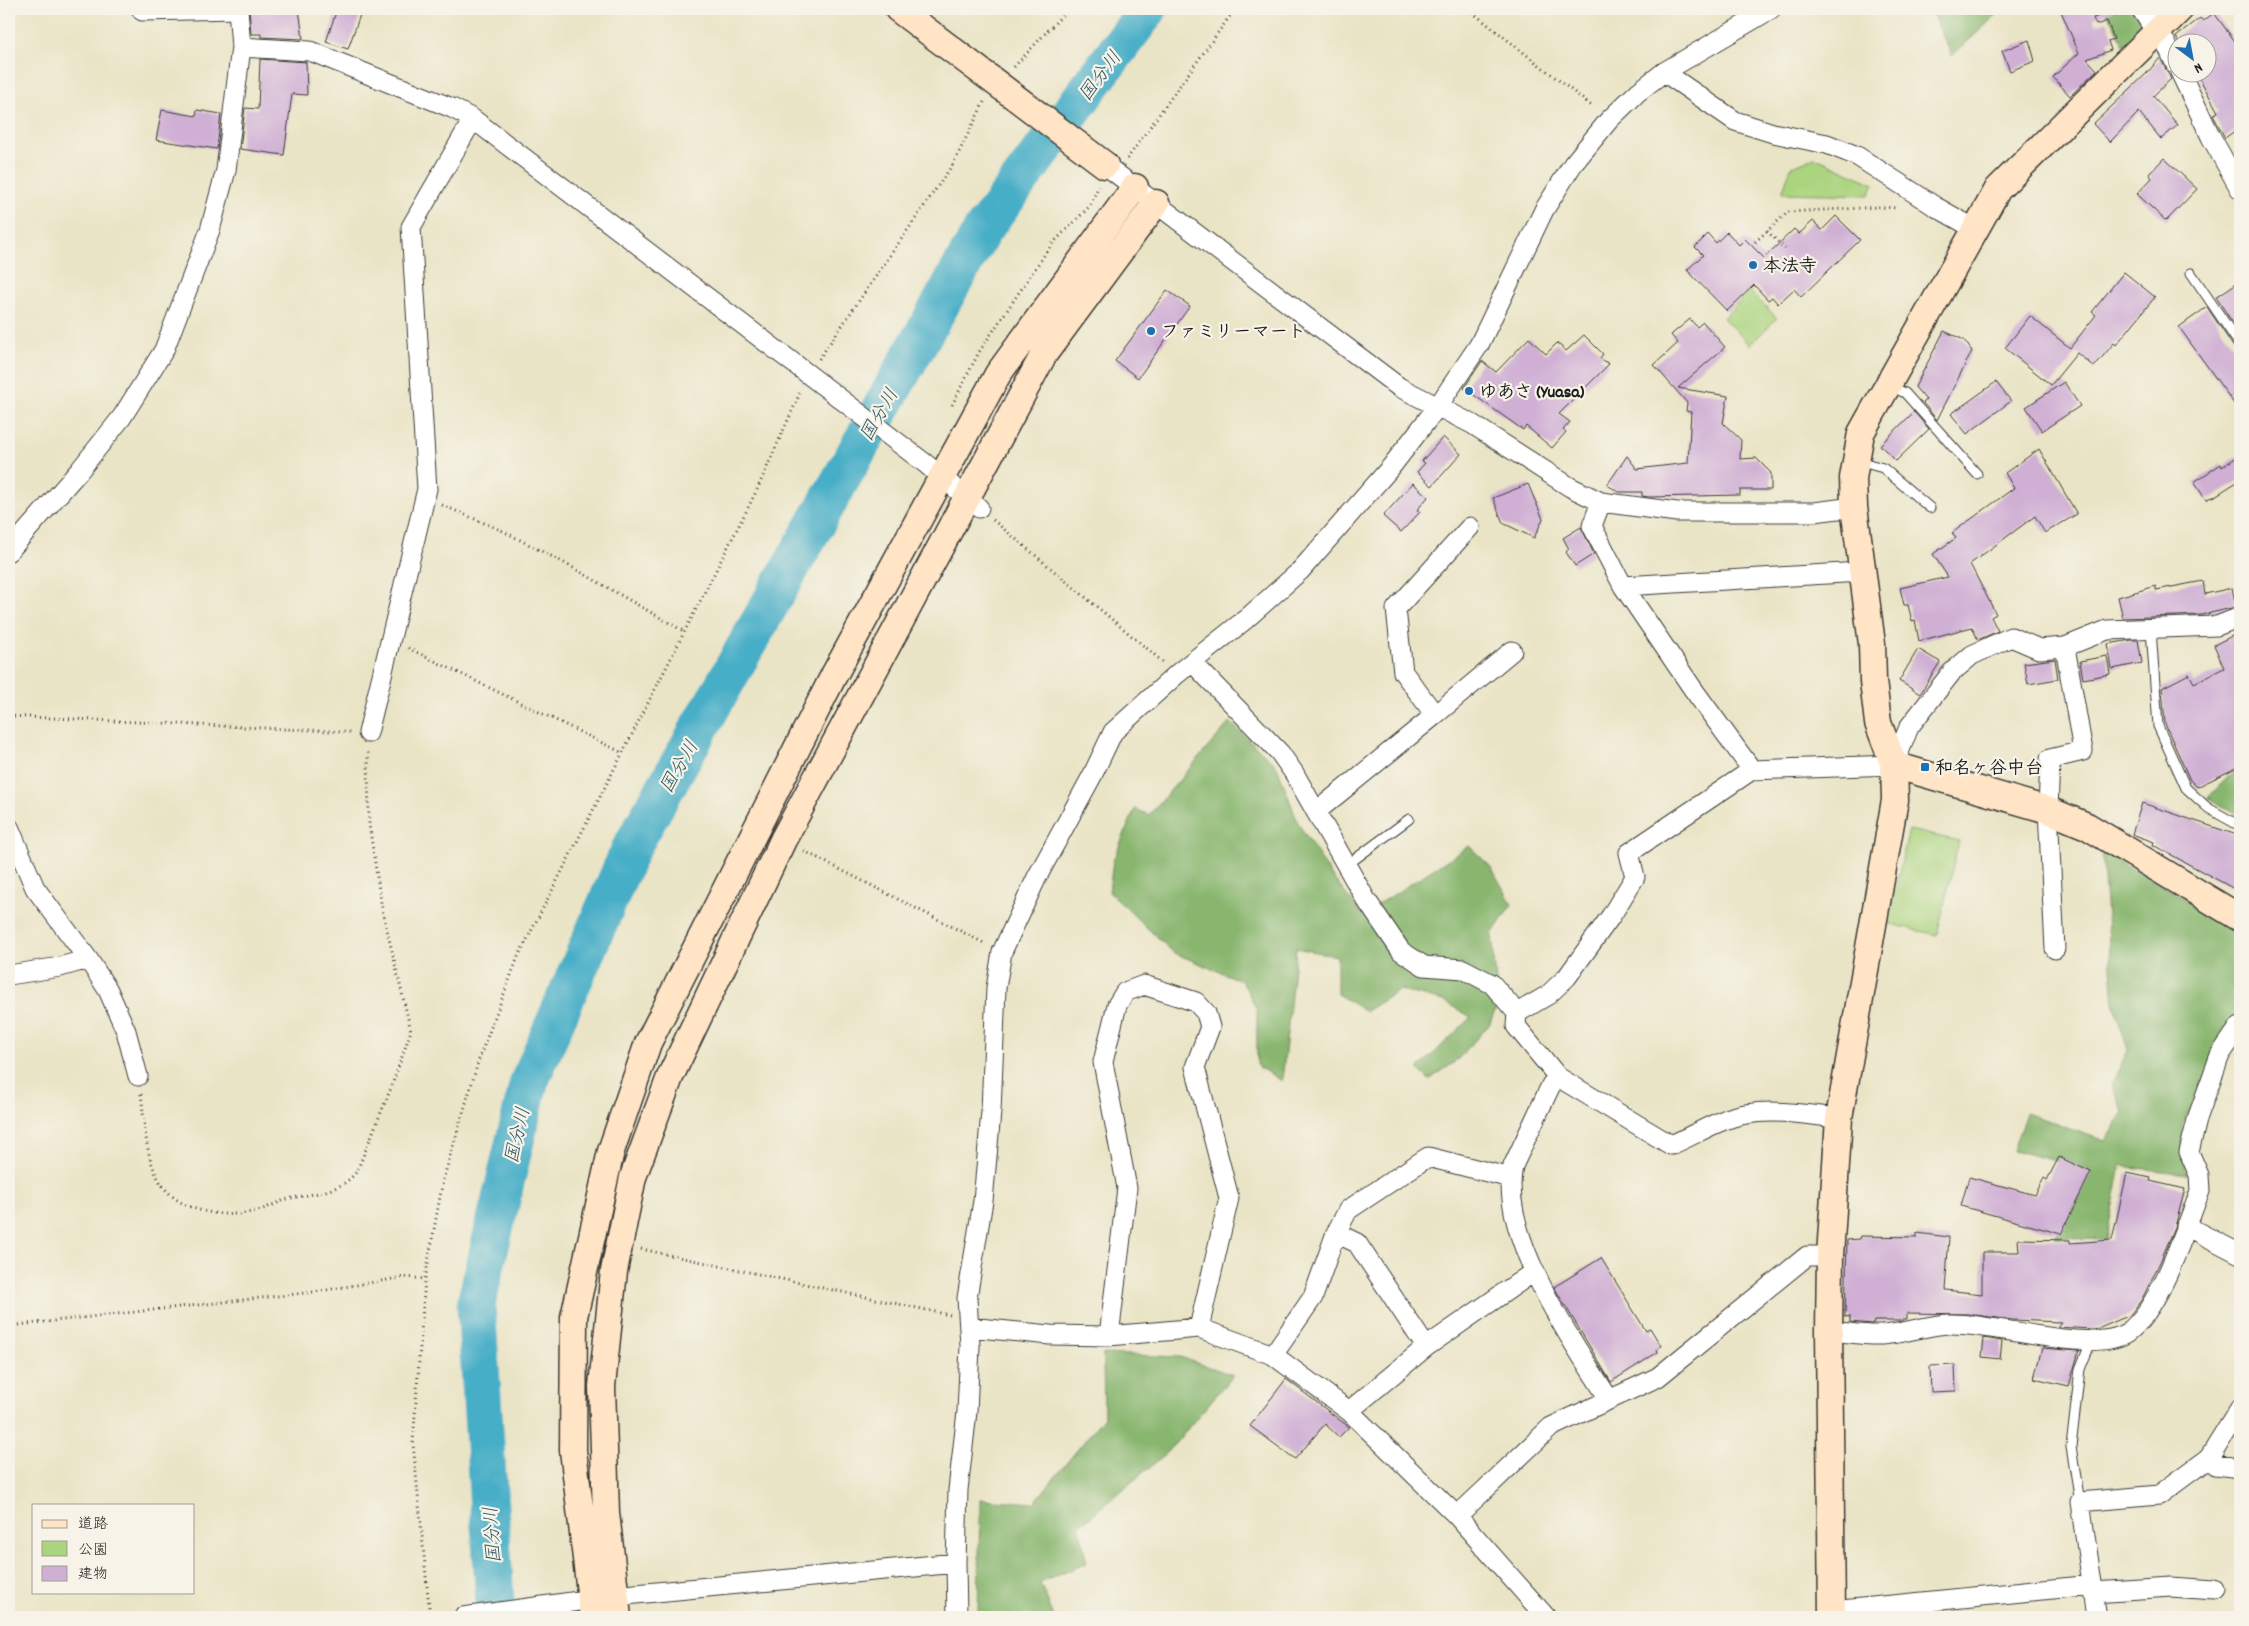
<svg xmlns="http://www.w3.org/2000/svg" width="2249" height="1626" viewBox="0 0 2249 1626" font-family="Dekko,'Klee One',sans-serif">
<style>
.green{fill:#abd47f;stroke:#64784e}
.forest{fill:#88b66e;stroke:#526945}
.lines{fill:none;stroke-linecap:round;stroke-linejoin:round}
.river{stroke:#47aec7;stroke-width:39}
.building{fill:#cfafd4}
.lane-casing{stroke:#3b3a36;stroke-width:11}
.street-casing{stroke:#3b3a36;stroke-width:21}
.secondary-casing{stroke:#3b3a36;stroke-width:29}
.path{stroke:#3b3a36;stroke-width:3;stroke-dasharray:1 4;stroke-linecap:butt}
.lane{stroke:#fff;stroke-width:9}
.street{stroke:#fff;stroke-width:19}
.secondary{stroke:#ffe4c6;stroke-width:26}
.poi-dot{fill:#1f6fb2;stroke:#f7f3e8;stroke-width:2}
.labels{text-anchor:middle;stroke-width:4.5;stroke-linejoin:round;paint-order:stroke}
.poi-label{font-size:18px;font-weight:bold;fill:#1c1c1c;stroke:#f7f3e8;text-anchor:start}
.water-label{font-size:19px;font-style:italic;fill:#2d5660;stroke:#f7f3e8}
</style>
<rect width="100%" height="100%" fill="#f7f3e8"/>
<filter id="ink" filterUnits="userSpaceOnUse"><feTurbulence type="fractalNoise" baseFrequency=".02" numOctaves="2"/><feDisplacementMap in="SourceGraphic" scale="10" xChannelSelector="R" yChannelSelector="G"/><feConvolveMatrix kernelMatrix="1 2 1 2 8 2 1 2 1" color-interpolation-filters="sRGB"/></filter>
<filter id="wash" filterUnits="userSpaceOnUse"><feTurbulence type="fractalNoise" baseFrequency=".0096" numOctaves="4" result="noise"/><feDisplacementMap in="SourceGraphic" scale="20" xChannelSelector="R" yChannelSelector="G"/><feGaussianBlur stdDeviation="1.12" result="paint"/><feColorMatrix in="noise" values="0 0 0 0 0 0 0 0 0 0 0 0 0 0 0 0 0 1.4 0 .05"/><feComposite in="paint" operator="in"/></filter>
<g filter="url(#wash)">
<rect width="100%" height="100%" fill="#eae4c6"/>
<path class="green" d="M1814,157L1874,184L1869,195L1782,193L1791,167Z
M1750,291L1777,318L1750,345L1723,318Z
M1909,830L1959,841L1937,935L1887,923Z"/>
<path class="forest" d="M1937,9H2003L1952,56L1932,13Z
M2105,9H2163L2124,45Z
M1230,722L1277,766L1298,823L1331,875L1362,915L1469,846L1491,867L1512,904L1492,934L1498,1004L1489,1025L1456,1061L1429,1080L1418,1069L1471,1017L1443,1001L1400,990L1366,1011L1337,994V956L1296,948L1282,1081L1257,1066V1010L1242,981L1174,953L1109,892L1113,861L1135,809L1149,815Z
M2240,770V817L2208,798L2227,777Z
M2102,852L2240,929V1014L2215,1051L2198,1096L2182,1125V1149L2187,1174L2121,1166L2106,1239L2055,1237L2075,1206L2090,1170L2013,1150L2026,1113L2105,1141L2124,1112L2112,1083L2128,1050L2114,1006Z
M1103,1354L1180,1357L1233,1375L1168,1452L1079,1526L1087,1563L1040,1583L1054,1617H978L980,1499L1034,1503L1104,1417Z"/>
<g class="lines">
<path class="river" d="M496,1617L476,1304L529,1082L630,850L982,231L1148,9"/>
</g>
<g id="blocks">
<path class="building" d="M249,9H299L303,39L261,37V34H251Z
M337,9H362L348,49L326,42Z
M2060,9H2113V11L2093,18L2096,25L2107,21L2114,39L2108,41L2111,50L2087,59L2097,70L2070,96L2053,77L2079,53Z
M2214,13L2240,48V127L2225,138L2213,115L2218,112L2196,72H2206V42H2179L2176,37L2200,18L2203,21Z
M2029,40L2035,61L2010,71L2002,51Z
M2160,58L2171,79L2153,96L2178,125L2161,139L2139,112L2110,142L2093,124L2147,73Z
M260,59L306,62L307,95L292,94L284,155L240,149L245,108L258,109Z
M162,110L196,116L197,110L221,114L217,149L156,140Z
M2164,158L2197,189L2166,221L2137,194L2152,178L2149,174Z
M1836,216L1860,240L1801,297L1794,289L1778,304L1772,297L1768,300L1754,285L1727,311L1687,270L1703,255L1695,247L1708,234L1716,243L1727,232L1739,245L1745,239L1764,258L1794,229L1799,234L1813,221L1822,230Z
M2124,272L2155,297L2116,345L2114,343L2094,367L2077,353L2051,385L2005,348L2030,316L2070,348L2096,315L2092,312Z
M2240,281V334L2216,297Z
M1167,290L1190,306L1138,378L1115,361Z
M2207,307L2235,349L2240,351V412L2179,327Z
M1690,319L1697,327L1703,322L1725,347L1678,388L1728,396L1723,423L1741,440L1740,459L1756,458L1771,473V490H1740V495L1649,497L1642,496V492H1619L1607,485L1627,456L1637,469L1688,463L1691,412L1686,411L1687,403L1654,365L1678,343L1671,335Z
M1944,331L1964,340L1972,351L1937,420L1923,403L1926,400L1915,387Z
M1584,335L1603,354L1600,358L1609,364L1559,414L1570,422L1563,430L1566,432L1552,448L1526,426L1523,430L1464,388L1482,361L1496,372L1529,338L1546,354L1557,343L1566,351Z
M1996,382L2011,401L1967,434L1951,414Z
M2064,382L2080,406L2042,431L2026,407Z
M1914,412L1929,429L1896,461L1880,445Z
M1443,437L1461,454L1432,486L1417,472L1425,463L1422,461Z
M2039,449L2077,514L2045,533L2035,516L1970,564L1996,614L1991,617L1998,631L1980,639L1977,638L1972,627L1919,641L1915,620L1912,621L1908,605H1904L1900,588L1948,577L1933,554L1956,538L1952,533L2014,488L2005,473Z
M2240,455V480L2212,498L2211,497L2206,500L2194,482L2221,464L2222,467Z
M1413,483L1428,497L1417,510L1420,512L1401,532L1383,516Z
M1528,484L1543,519L1534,538L1503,523L1493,498Z
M1581,527L1594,554L1575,566L1566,552L1569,549L1563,538Z
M2203,581L2205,594L2232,588L2236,607L2202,615L2123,618L2118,597L2156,586V590Z
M2240,632V766L2197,787L2190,780L2165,724L2162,688L2189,674L2194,683L2224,668L2214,645Z
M2131,640H2138L2142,663L2112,669L2108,644Z
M1918,649L1940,662L1920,694L1899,681Z
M2107,656L2110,674L2083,679L2080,661Z
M2055,659L2058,679L2028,684L2024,663Z
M2142,803L2240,836V892L2153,845L2154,842L2132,834Z
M2059,1157L2091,1172L2061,1234L1961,1206L1969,1177L2035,1195L2044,1178L2047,1180Z
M2127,1173L2151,1178L2150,1181L2185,1189L2175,1227L2160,1262L2142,1299L2130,1315L2100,1328L2092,1329L2057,1327L2061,1322L2012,1320L1968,1314L1907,1313V1319H1903V1321H1874L1873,1324L1850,1322V1316L1845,1317L1847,1240L1859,1239L1860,1236L1917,1237V1233L1949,1237L1945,1290L1982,1294V1252H2019L2018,1239L2070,1240V1243L2112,1240Z
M1601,1258L1646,1331L1650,1328L1661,1346L1657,1349L1658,1352L1611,1382L1554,1287Z
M1984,1338L2002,1341L2000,1359L1982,1357Z
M2042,1348L2079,1351L2069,1386L2034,1378Z
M1955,1365L1956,1391L1931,1392L1930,1366Z
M1286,1379L1349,1427L1339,1437L1325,1424L1295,1459L1250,1426Z"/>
</g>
</g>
<g filter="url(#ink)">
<use href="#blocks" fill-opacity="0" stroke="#3b3a36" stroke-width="1"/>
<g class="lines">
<g class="lane-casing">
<path id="lane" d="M2191,273L2240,345
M1890,386L1905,393L1977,474
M1858,461L1883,468L1930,508
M2151,630L2158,726L2186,788L2208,808L2240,826
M1347,865L1409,819
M2080,1502L2071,1447L2080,1369L2091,1342"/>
</g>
<g class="street-casing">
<path id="street" d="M2141,9L2157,34L2166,43L2176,65
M142,11L238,9
M241,47L310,51L452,108L473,119L926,464L979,508
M1664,72L1735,121L1773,133L1827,144L1857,156L1936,207L1975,229
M2180,72L2211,137L2240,189
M1105,165L1399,387L1472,424L1570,487L1601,502L1677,512H1814L1854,507
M1601,502L1592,526L1623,586L1693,689L1752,770
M1470,527L1396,609L1403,672L1435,715L1512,651
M9,551L79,471L122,417L164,350L210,230L226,170L241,47L238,9
M1623,586L1861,572
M1192,662L1280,753L1294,773L1365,898L1401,951L1424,966L1463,969L1492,984L1517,1013
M368,733L427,489L411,227L473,119
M1317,811L1435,715
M9,827L35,888L88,959L108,990L126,1031L138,1076
M2055,949L2048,810L2050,759L2083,751L2065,647
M9,975L60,967L88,959
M1558,1077L1671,1145C1695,1135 1720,1118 1746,1114C1776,1109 1809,1115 1839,1118
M2186,1226L2240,1254
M1336,1233L1357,1243L1426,1347L1349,1411
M969,1327L1050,1335L1109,1336L1199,1328L1273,1355L1349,1411L1457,1516L1546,1617
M1829,1331C1846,1332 1864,1336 1882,1335C1904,1334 1926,1325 1949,1324C1993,1322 2094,1356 2128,1332C2161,1308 2185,1229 2200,1191L2199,1175L2189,1152L2198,1116L2220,1055L2240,1026
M1109,1336L1127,1188L1103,1062L1117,1005L1125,992L1144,985L1196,1002L1206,1013L1210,1027L1195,1067L1229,1198L1199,1328
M1426,1347L1535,1271
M1273,1355L1313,1297L1336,1233L1348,1210L1428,1157L1511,1178
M1609,1399C1573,1342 1498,1235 1513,1166L1551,1085L1558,1077L1516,1026L1517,1013L1548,995L1567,977L1611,916L1635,877L1629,853L1752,770L1894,765L1909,727L1952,672L1972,655L2011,637L2039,649L2065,647L2107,630L2217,626L2240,617
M2209,1458L2240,1408
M1457,1516L1551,1427L1658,1377L1807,1256H1830
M2093,1592L2171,1587L2215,1590
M1832,1611L2092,1585
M463,1617L615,1596L956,1563
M957,1617L956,1563L958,1490L967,1412L970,1346L967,1298L983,1201L991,1112L996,988L1002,952L1037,877L1092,776L1113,732L1177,674L1246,619L1300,571L1391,467L1438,406L1479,345L1544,210L1573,164L1609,120L1638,92L1664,72L1771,9
M2097,1617L2080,1502L2159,1495L2209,1458L2216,1465L2240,1468"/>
</g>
<g class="secondary-casing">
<path id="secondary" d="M898,9L1105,165
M1894,765L2048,810L2087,826L2240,918
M593,1617L573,1450L574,1317L611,1151L648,1043L834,675L998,374L1135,187
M618,1617L606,1513L602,1386L614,1271L633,1177L670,1077L783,840L1044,354L1156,203
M1832,1617L1829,1331L1830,1256L1839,1118L1895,800L1894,765L1878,723L1873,681L1872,644L1854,507L1853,478L1861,433L1998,189L2180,9"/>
</g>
<path class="path" d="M1468,9L1593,107
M1014,67L1068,9
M1127,159L1235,9
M1767,231L1785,249
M1755,242L1788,212L1880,207L1898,208
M819,359L953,164L984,102
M952,405L979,352L1051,245L1089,207L1099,186
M442,505L503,531L570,566L685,632
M993,520L1163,662
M408,648L623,753
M9,716L350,732
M804,851L986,944
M141,1094C147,1138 144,1190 193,1208C214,1215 234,1216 256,1211C267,1209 277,1202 288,1199C313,1193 341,1193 357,1171L391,1088L411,1031L382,909L369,824L368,751
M641,1249L950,1315
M9,1326L314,1292L405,1277L425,1279
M430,1617L413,1443L425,1279L443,1180L480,1056L518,957L756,492L800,393"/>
<use href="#lane" class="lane"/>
<use href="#street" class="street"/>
<use href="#secondary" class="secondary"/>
</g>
</g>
<g class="poi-dot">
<circle cx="1753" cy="265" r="5"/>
<circle cx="1151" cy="331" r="5"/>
<circle cx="1469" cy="391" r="5"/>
<rect x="1920" y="762" width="10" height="10" rx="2.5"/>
</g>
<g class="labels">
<g class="poi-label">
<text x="1763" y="271">本法寺</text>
<text x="1161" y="337">ファミリーマート</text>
<text x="1479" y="397">ゆあさ (Yuasa)</text>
<text x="1935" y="773">和名ヶ谷中台</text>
</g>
<g class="water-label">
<text transform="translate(1099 75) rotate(-53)" y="7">国分川</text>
<text transform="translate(878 414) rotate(-60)" y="7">国分川</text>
<text transform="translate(678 766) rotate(-60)" y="7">国分川</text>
<text transform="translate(516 1135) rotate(-77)" y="7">国分川</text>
<text transform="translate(491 1535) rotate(-94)" y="7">国分川</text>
</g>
</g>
<rect width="2249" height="1626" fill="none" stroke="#f7f3e8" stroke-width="30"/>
<rect x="32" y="1504" width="162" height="90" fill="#f7f3e8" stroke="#9f9d96"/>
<rect x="42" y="1520" width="25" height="8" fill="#ffe4c6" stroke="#9f9d96"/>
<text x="78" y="1528" font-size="15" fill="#1c1c1c">道路</text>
<rect x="42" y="1541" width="25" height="15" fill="#abd47f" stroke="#9f9d96"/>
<text x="78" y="1554" font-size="15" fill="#1c1c1c">公園</text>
<rect x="42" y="1566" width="25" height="15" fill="#cfafd4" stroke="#9f9d96"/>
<text x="78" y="1578" font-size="15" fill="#1c1c1c">建物</text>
<g transform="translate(2192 58) rotate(148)"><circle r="24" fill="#f7f3e8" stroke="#9f9d96"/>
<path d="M0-4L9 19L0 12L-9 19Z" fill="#1f6fb2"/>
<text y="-8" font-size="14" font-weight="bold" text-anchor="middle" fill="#1c1c1c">N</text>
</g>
</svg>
